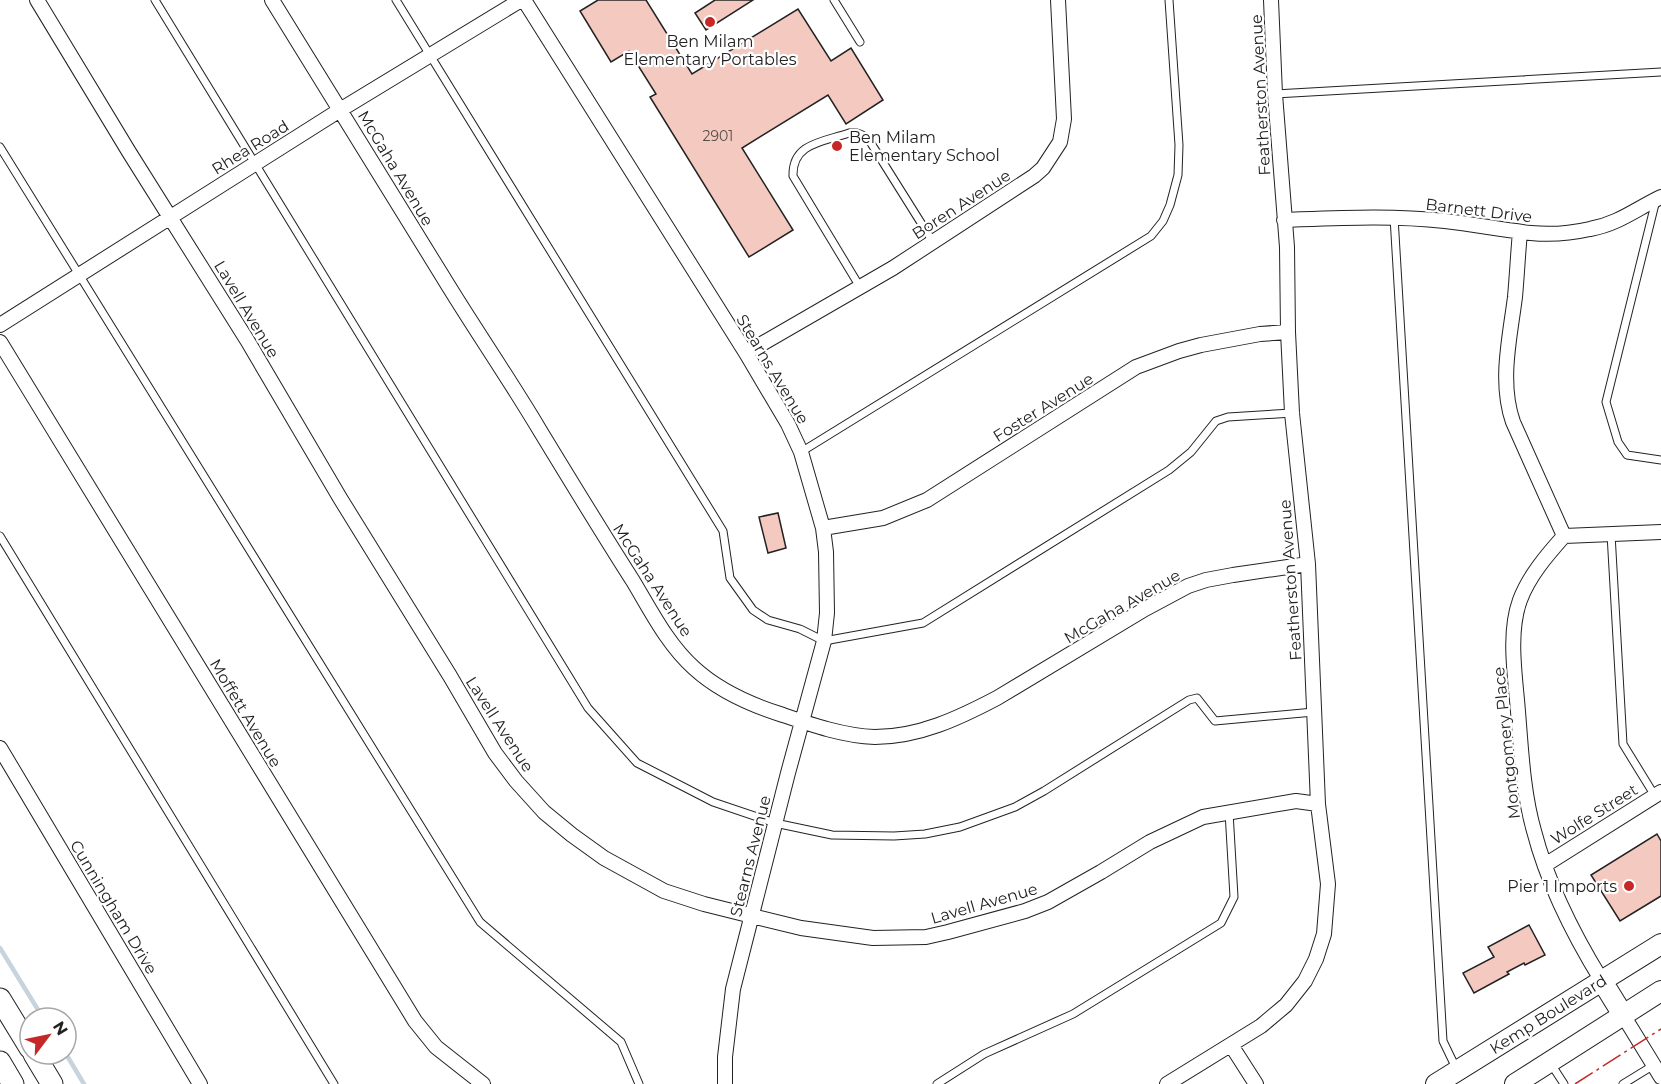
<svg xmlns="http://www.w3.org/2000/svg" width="1661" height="1084" viewBox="0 0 1661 1084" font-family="Montserrat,sans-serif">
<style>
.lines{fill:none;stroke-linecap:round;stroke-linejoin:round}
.stream{stroke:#c7d3dd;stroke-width:4.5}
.building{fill:#f3c9c0;stroke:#222;stroke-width:1.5}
.lane-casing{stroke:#222;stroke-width:9}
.street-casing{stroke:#222;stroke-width:16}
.secondary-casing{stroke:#222;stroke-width:22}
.primary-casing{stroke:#222;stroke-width:23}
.lane{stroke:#fff;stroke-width:7}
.street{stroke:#fff;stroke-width:14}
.secondary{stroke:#fff;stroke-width:20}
.primary{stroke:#fff;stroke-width:21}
.power{stroke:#c62828;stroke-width:1.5;stroke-dasharray:21 4.5 3 4.5;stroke-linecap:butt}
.poi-dot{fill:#c62828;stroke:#fff;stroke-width:2}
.labels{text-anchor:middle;stroke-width:4.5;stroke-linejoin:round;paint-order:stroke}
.number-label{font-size:14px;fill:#564c4a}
.poi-label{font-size:16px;fill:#222;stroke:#fff}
.street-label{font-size:16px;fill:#222;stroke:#fff}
</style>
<rect width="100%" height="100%" fill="#fff"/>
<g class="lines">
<path class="stream" d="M0,948L43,1018
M66,1054L84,1084"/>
</g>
<path class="building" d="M598,0H646L692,74L798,9L831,61L851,48L883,100L846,124L828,95L742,148L793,230L749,257L650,97L656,94L629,51L611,62L580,11Z
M715,0H753L706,30L695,13Z
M778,513L786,548L768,553L759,517Z
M1657,834L1661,841V896L1620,921L1591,875Z
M1529,925L1545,955L1525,965L1524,963L1507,972L1509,974L1474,993L1463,973L1494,957L1488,947Z"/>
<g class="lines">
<g class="lane-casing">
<path id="lane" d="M155,0L588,708L637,763L713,802L775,823L832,835L894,836L925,834L960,827L1015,807L1044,791L1189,700L1197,698L1215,721L1314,712
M396,0L723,531L730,578L753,610L768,620L800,629L824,641L923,623L1169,470L1191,452L1216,421L1228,417L1292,413
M834,0L860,42
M1275,94L1661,72
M0,147L480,922L621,1042L639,1084
M1656,200L1606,402L1618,442L1627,455L1661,460
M1394,217L1443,1041L1456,1068
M860,287L793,176C792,143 823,142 849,133C858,132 862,134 869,140L933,242
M801,452L1151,236L1163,221L1170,205L1178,175L1179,145L1169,0
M1611,534L1623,744L1655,796
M0,536L334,1084
M1551,1064L1564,1084
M937,1084L984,1054L1073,1014L1221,923L1234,897L1229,812
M1623,1084L1654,1065"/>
</g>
<g class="street-casing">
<path id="street" d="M37,0L129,152L247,340L340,498L450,676L495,753L516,781L544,812L572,835L604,858L664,891L704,904L752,916L801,928L873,938L926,937L948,932L1025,911L1048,902L1101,872L1150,842L1203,817L1296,801L1318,804
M272,0C329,92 386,185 443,277C474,328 508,377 539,429C570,480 601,531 633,581C651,611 668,645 694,668C719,691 751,705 783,715C812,725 844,736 875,737C919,737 959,718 997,698L1145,609L1188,586L1206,580L1233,575L1308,564
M524,0L746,353L788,424L801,452L823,528L826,552L827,613L824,641L788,773L733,989L725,1057V1084
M1284,220C1338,218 1391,215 1445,221C1474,224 1502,230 1531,233C1550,235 1572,233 1590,229C1618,224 1636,209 1661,197
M1520,232C1518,253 1517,275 1515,297C1510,337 1499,382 1513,422L1564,536C1547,555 1529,576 1520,600C1509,630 1514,668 1517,700C1521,743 1522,789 1534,831C1548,885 1573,934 1602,981
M0,325L340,110L521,0
M0,342L415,1021L436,1047L483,1084
M746,353L893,268L1034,176L1043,168L1060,142L1064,119L1058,0
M823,528L883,518L927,500L1136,367L1179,351L1201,345L1260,334L1288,332
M1564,536L1661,532
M0,748L200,1084
M1545,865L1661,792
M1623,1015L1661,1077
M1231,1045L1256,1084
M1167,1084L1261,1026L1286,1005L1305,981L1316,959L1324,934L1328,884L1318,804L1308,564L1292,413L1288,332L1287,247L1275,94L1271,0"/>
</g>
<g class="secondary-casing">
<path id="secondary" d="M1602,981L1623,1015
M1436,1084L1661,944
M1515,1084L1661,991"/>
</g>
<g class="primary-casing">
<path id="primary" d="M0,999L30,1048
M34,1054L52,1084
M0,1062L13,1084"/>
</g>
<use href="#lane" class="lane"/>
<use href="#street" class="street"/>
<use href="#secondary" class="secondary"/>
<use href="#primary" class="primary"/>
<path class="power" d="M1575,1084L1661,1029"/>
</g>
<g class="poi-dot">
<circle cx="710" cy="22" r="6"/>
<circle cx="837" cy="146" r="6"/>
<circle cx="1629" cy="886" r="6"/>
</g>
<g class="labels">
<g class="number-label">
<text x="718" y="141">2901</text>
</g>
<g class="poi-label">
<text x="710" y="47">Ben Milam<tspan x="710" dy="18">Elementary Portables</tspan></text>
<text x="849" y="143" text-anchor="start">Ben Milam<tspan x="849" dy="18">Elementary School</tspan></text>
<text x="1617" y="892" text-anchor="end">Pier 1 Imports</text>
</g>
<g class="street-label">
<text transform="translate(1260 95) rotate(-93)" y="6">Featherston Avenue</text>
<text transform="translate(250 147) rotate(-32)" y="6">Rhea Road</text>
<text transform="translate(396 168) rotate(59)" y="6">McGaha Avenue</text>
<text transform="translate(961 204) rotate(-33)" y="6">Boren Avenue</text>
<text transform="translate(1479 210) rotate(7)" y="6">Barnett Drive</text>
<text transform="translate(247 309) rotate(59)" y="6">Lavell Avenue</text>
<text transform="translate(773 369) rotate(59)" y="6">Stearns Avenue</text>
<text transform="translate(1043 407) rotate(-32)" y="6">Foster Avenue</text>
<text transform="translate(653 580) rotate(57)" y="6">McGaha Avenue</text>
<text transform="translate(1290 580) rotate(-94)" y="6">Featherston Avenue</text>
<text transform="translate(1122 606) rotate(-30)" y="6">McGaha Avenue</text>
<text transform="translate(246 713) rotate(59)" y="6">Moffett Avenue</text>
<text transform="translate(500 724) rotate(57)" y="6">Lavell Avenue</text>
<text transform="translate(1506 743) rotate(-96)" y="6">Montgomery Place</text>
<text transform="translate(1594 814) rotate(-32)" y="6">Wolfe Street</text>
<text transform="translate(750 856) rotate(-76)" y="6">Stearns Avenue</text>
<text transform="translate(984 903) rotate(-16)" y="6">Lavell Avenue</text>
<text transform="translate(114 907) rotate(59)" y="6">Cunningham Drive</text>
<text transform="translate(1548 1014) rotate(-32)" y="6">Kemp Boulevard</text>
</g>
</g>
<g transform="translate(48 1036) rotate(58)"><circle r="28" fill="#ffffff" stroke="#a7a7a7" stroke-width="1.5"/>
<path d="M0-4.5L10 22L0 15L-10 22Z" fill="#c62828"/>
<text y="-9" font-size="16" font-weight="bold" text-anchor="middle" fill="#222222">N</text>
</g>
</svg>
